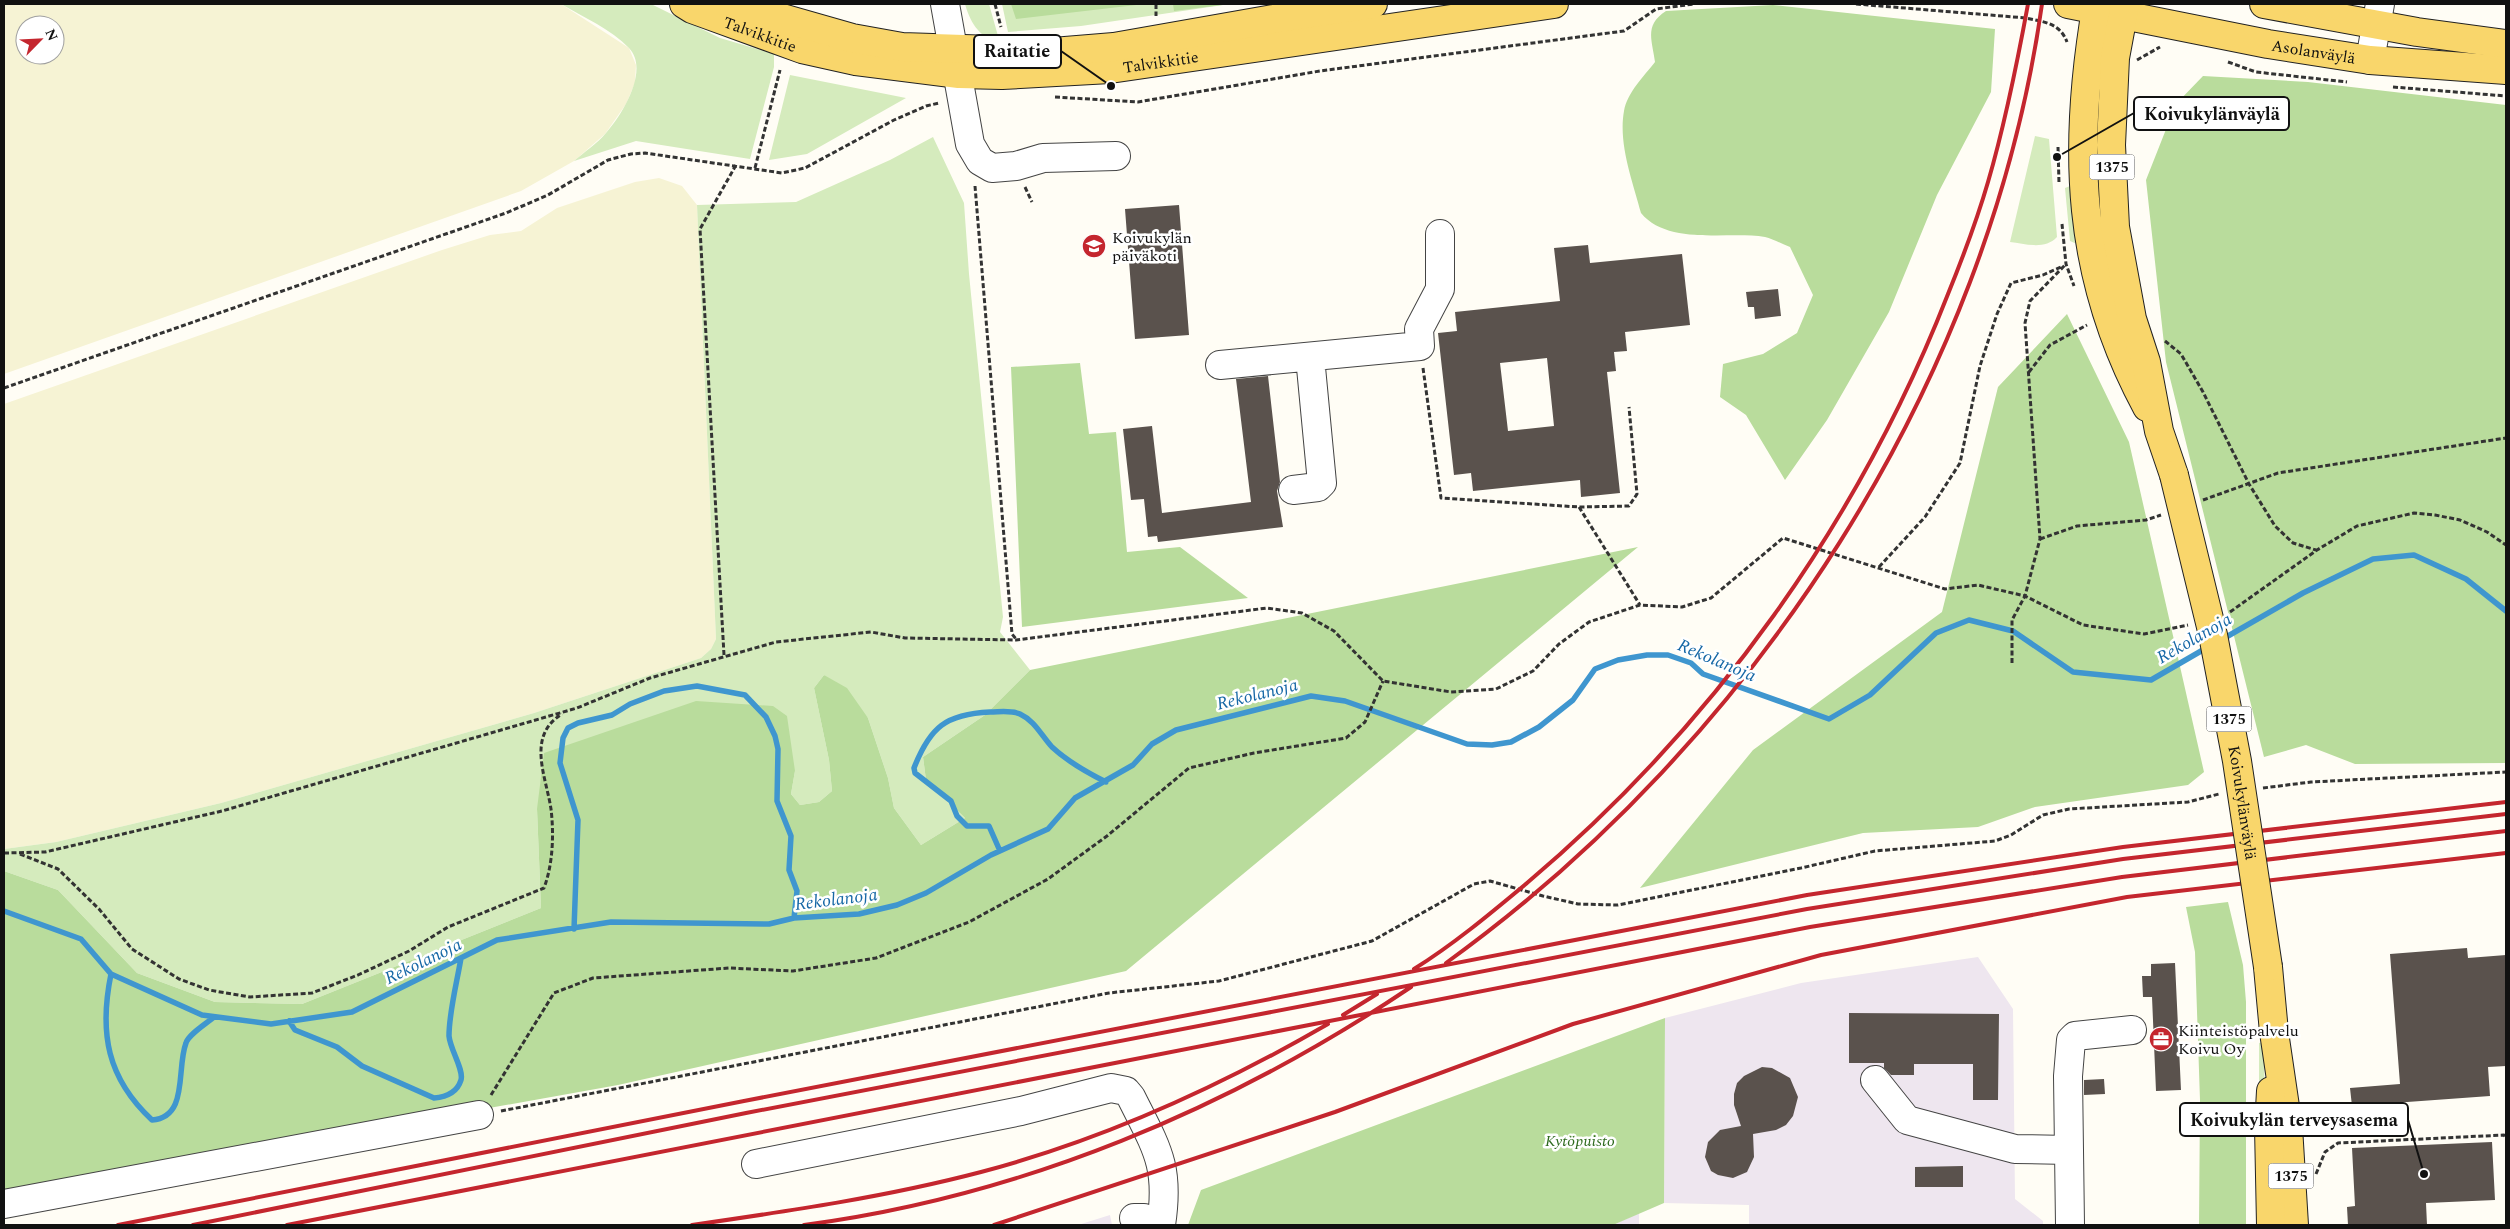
<svg xmlns="http://www.w3.org/2000/svg" width="2510" height="1229" viewBox="0 0 2510 1229" font-family="Spectral,serif">
<style>
.industrial{fill:#eee6ef}
.farmland{fill:#f6f3d4;fill-rule:evenodd}
.green{fill:#d5ebbd}
.forest{fill:#b9dc9c}
.lines{fill:none;stroke-linecap:round;stroke-linejoin:round}
.stream{stroke:#3f96cf;stroke-width:5.5}
.building{fill:#5a524d;fill-rule:evenodd}
.minor-casing{stroke:#444;stroke-width:30}
.major-casing{stroke:#222;stroke-width:30}
.path{stroke:#333;stroke-width:3;stroke-dasharray:5 2.5;stroke-linecap:butt}
.minor{stroke:#fff;stroke-width:28}
.major{stroke:#f9d66b;stroke-width:28}
.rail{stroke:#c4262e;stroke-width:4}
.major-bridge-casing{stroke:#222;stroke-width:30;stroke-linecap:butt}
.major-bridge{stroke:#f9d66b;stroke-width:28}
.labels{text-anchor:middle;stroke-width:5;stroke-linejoin:round;paint-order:stroke}
.shield{fill:#fff;stroke:#585858;stroke-width:1}
.shield-label{font-size:15px;font-weight:bold;fill:#111}
.street-label{font-size:16px;fill:#111;stroke:#fff}
.poi-label{font-size:16px;fill:#111;stroke:#fff;text-anchor:start}
.park-label{font-size:16px;font-style:italic;fill:#2f6b1f;stroke:#fff}
.water-label{font-size:18px;font-style:italic;fill:#1768a6;stroke:#fff}
.leader{fill:none;stroke:#111;stroke-width:2}
.callout-dot{fill:#111;stroke:#fff;stroke-width:2}
.callout{fill:#fff;stroke:#111;stroke-width:2}
.callout-label{font-size:18px;text-anchor:middle;font-weight:bold;fill:#111}
</style>
<rect width="100%" height="100%" fill="#fffdf5"/>
<path class="industrial" d="M1978,957L2013,1009L2015,1199L2043,1221V1225H1749V1205L1664,1203L1665,1018L1801,983Z
M1639,1213V1225H1613Z
M1110,1215L1112,1225H1078Z"/>
<path class="farmland" d="M4,4H561L629,48L636,65L635,83L626,104L605,134L574,161L521,191L4,374ZM25,25H55V55H25Z
M659,178L682,186L697,205L716,639L711,649L701,658L534,713L221,803L56,842L4,849V404L442,250L490,235L521,231L557,208L635,182Z"/>
<path class="green" d="M561,4H651L720,38L774,54V67L750,159L636,141L574,161C584,152 597,144 606,133C622,115 650,70 629,48C611,29 583,17 561,4Z
M965,4H989L998,36L996,39C979,39 969,19 965,4Z
M1002,4H1230L1081,26L1008,32Z
M790,75L906,98L807,154L769,160Z
M2035,136L2049,139L2057,237C2045,250 2026,244 2010,242Z
M933,137L964,203L969,274L1003,617L1000,632L1030,670L985,715L923,757L926,780L965,818L921,845L894,808L888,778L868,718L824,675L814,688L829,760L832,791L819,802L800,805L791,794L795,771L537,809L541,908L302,1004L215,1002L137,973L58,890L4,871V849L56,842L221,803L534,713L701,658L711,649L716,639L697,205L796,202L890,160Z
M2070,186L2080,216L2079,241L2077,244L2070,241L2065,188Z
M2264,1042L2266,1225H2259V1043Z"/>
<path class="forest" d="M1011,4H1145L1016,19Z
M1173,4H1230L1174,11Z
M1773,5L1995,29L1991,92L1937,195L1889,312L1827,420L1785,480L1746,415L1720,397L1723,364L1763,354L1797,333L1813,295L1790,247C1782,244 1773,239 1765,237C1729,231 1668,246 1641,213C1633,182 1618,144 1624,111C1627,93 1644,76 1655,62C1652,40 1644,25 1666,11Z
M2203,76L2308,82L2506,105V763L2355,764L2306,745L2264,757L2166,362L2146,180L2176,104Z
M2067,314L2129,442L2204,772L2188,785L2035,807L1978,827L1863,833L1640,888L1753,750L1942,612L1998,387Z
M1080,363L1089,434L1116,432L1127,552L1180,547L1248,598L1022,627L1011,367Z
M1638,547L1126,971L618,1085L4,1195V871L58,890L137,973L215,1002L302,1004L541,908L537,809L544,753L696,701L773,706L787,716L795,771L791,794L800,805L819,802L832,791L829,760L814,688L824,675L847,688L868,718L888,778L894,808L921,845L965,818L926,780L923,757L985,715L1030,670Z
M2228,902L2243,965L2246,1002V1225H2199L2200,1100L2195,952L2186,907Z
M1665,1018L1664,1203L1613,1225H1188L1201,1190Z"/>
<g class="lines">
<path class="stream" d="M2221,640L2303,593L2373,559L2414,555L2466,579L2506,611
M1000,851L989,826H967L957,816L951,801L915,773L914,768C930,727 946,714 990,712C1000,712 1011,710 1020,714C1035,721 1041,735 1052,747C1068,762 1086,772 1106,782
M4,911L81,939L111,974L202,1015L271,1024L352,1012L497,940L611,922L769,924L794,918L859,914L897,905L926,893L991,855L1048,829L1075,798L1133,765L1152,744L1176,730L1311,696L1345,701L1467,744L1492,745L1511,742L1539,727L1573,700L1595,669L1618,660L1647,655H1668L1691,663L1703,674L1829,719L1870,695L1936,633L1969,620L2013,631L2073,672L2151,680L2208,647
M574,929L578,820L560,763L563,738L568,728L578,723L612,715L630,704L664,691L697,686L745,695L766,717L775,736L778,749L777,801L791,836L789,870L797,891L794,918
M111,974C99,1033 107,1078 152,1120C189,1117 176,1069 186,1043C189,1034 206,1024 214,1017
M289,1021L295,1030L337,1047L362,1066L434,1098C446,1097 457,1093 461,1080C464,1070 450,1049 449,1036C449,1012 457,982 461,958"/>
</g>
<path class="building" d="M1179,205L1189,335L1135,339L1125,209Z
M1588,245L1590,263L1682,254L1690,325L1625,332L1627,351L1614,352L1616,371L1607,372L1620,493L1581,497L1580,480L1473,491L1471,473L1454,475L1438,333L1457,331L1455,312L1560,301L1554,248ZM1547,358L1554,426L1508,431L1500,363Z
M1778,289L1781,316L1755,319L1754,307H1748L1746,292Z
M1268,376L1280,482L1277,491L1283,527L1158,542L1157,536L1148,537L1144,499L1131,500L1123,429L1152,426L1162,513L1251,502L1236,379Z
M2467,948L2468,958L2506,955V1066L2488,1067L2490,1096L2352,1106L2350,1088L2400,1084L2390,954Z
M2175,963L2181,1090L2156,1091L2152,997H2143L2142,976H2151V964Z
M1849,1013L1999,1014L1998,1100H1973V1064H1914V1075H1891L1884,1068V1063H1849Z
M1762,1067L1772,1068L1790,1078L1798,1097L1793,1116L1786,1125L1776,1130L1753,1134L1754,1157L1747,1172L1733,1178L1718,1175L1711,1171L1705,1157L1708,1142L1720,1130L1741,1126L1734,1105V1094L1737,1083L1744,1076Z
M2104,1079L2105,1094L2084,1095V1080Z
M2492,1142L2495,1200L2426,1203L2427,1225H2348L2347,1207L2355,1206L2352,1148Z
M1963,1166V1187H1915V1167Z"/>
<g class="lines">
<g class="minor-casing">
<path id="minor" d="M945,4L970,144L980,161L992,168L1016,166L1043,158L1116,156
M2370,60L2380,4
M1220,365L1420,346L1419,329L1440,289V234
M1293,490L1318,487L1322,483L1310,357
M1875,1080L1907,1120L2015,1149L2069,1150
M756,1164L1021,1111L1111,1088L1126,1091L1131,1097C1157,1149 1170,1166 1161,1225
M4,1204L479,1115
M1134,1218H1144L1151,1225
M2070,1225L2068,1076L2071,1040L2075,1036L2132,1030"/>
</g>
<g class="major-casing">
<g id="major">
<path id="s1" d="M684,4L692,9L802,49L856,61L959,74L1002,75L1110,69L1554,4"/>
<path d="M733,4L852,38L902,47L1053,52L1114,47L1273,19L1373,4"/>
<path id="s2" d="M2068,4L2268,44L2370,60L2506,70"/>
<path d="M2097,4C2072,148 2076,276 2147,407"/>
<path d="M2125,4L2115,58L2111,145L2115,227L2132,319L2146,362L2159,431L2174,475"/>
<path d="M2264,4L2417,32L2506,44"/>
<path d="M2268,967L2274,1032L2288,1127L2294,1225"/>
<path d="M2271,1091L2269,1127L2271,1225"/>
</g>
</g>
<path class="path" d="M995,4L1001,27
M1156,4V16
M1856,4L2026,18C2044,22 2060,23 2067,42
M2137,60L2160,47
M2228,62L2256,72L2347,82
M2393,87L2506,96
M1055,97L1138,102L1320,71L1624,31L1656,9L1694,4
M2058,147L2059,183
M755,168L780,70
M975,186L1012,634L1016,639
M1025,187L1032,202
M2062,224L2066,264L2074,286
M2165,341L2181,354L2203,392L2249,484L2275,526L2293,543L2316,550
M1423,368L1441,498L1579,507L1629,506L1637,494L1629,407
M2029,372L2050,345L2087,325
M4,388L506,213L548,195L608,160L631,154L645,153L782,173L805,168L894,120L926,106L939,103
M2203,500L2278,473L2506,438
M1579,507L1640,605
M2040,539L2077,526L2146,520L2161,515
M1879,567L1925,517L1960,463L1980,366L1997,314L2011,283L2043,275L2063,266
M2230,612L2317,550L2357,526L2414,513L2435,515L2460,520L2487,532L2506,545
M724,655L700,229L736,165
M2012,663V620L2025,596L2040,539L2025,323L2030,301L2066,264
M2263,788L2311,782L2506,772
M4,853L45,852L222,811L577,708L650,678L776,642L871,632L905,638L1016,640L1267,608L1302,613L1334,631L1383,681L1451,692L1496,689L1533,671L1559,644L1589,622L1640,605L1682,607L1711,598L1783,538L1945,589L1978,585L2025,596L2083,625L2144,634L2188,625
M20,854L58,869L99,909L132,949L179,979L209,990L250,997L312,993L358,975L409,951L448,927L544,888C553,864 554,834 551,809C546,776 526,736 562,714
M491,1095L554,993L593,978L729,968L793,971L876,958L969,922L1048,879L1107,836L1189,768L1254,753L1346,738L1365,722L1383,681
M501,1111L1109,993L1219,981L1372,941L1474,884L1490,881L1543,896L1578,904L1618,905L1801,868L1875,851L1995,841L2011,835L2043,815L2069,809L2188,802L2219,794
M2316,1174L2325,1152L2338,1143L2504,1135L2506,1138"/>
<use href="#minor" class="minor"/>
<use href="#major" class="major"/>
<path class="rail" d="M1446,963C1754,741 1989,383 2042,4
M1414,969C1454,944 1491,913 1527,883C1714,725 1859,522 1948,294C1963,257 1977,220 1988,182C2005,124 2017,64 2028,4
M1343,1015L1377,994
M118,1225L744,1101L1807,895L2123,847L2506,802
M193,1225L746,1113L1807,909L2123,859L2506,814
M287,1225L1810,927L2122,877L2506,831
M692,1225C789,1211 886,1197 981,1172C1103,1140 1219,1087 1328,1024
M804,1225C1023,1196 1229,1109 1411,987
M994,1225L1335,1112L1573,1024L1821,955L2127,897L2506,853"/>
<g class="major-bridge-casing">
<g id="major-bridge">
<path id="s3" d="M2174,475L2213,635L2237,761L2268,967"/>
</g>
</g>
<use href="#major-bridge" class="major-bridge"/>
</g>
<defs>
<g id="school-disc" transform="scale(1.25)"><circle r="9.5" fill="#c4262e" stroke="#fff"/><path d="M0-5L7-2L0 1L-7-2ZM-4 1L0 2.5L4 1V4Q0 6-4 4Z" fill="#fff"/></g>
<g id="office-disc" transform="scale(1.25)"><circle r="9.5" fill="#c4262e" stroke="#fff"/><path d="M-6-3h4V-5.5h4V-3h4V5H-6ZM-1-4.5V-3h2v-1.5ZM-6 0V1H6V0Z" fill="#fff"/></g>
</defs>
<g fill-rule="evenodd">
<use href="#school-disc" x="1094" y="246"/>
<use href="#office-disc" x="2161" y="1039"/>
</g>
<g class="labels">
<g class="shield">
<rect x="2089.5" y="154.5" width="45" height="25" rx="4"/>
<rect x="2206.5" y="706.5" width="45" height="25" rx="4"/>
<rect x="2268.5" y="1163.5" width="45" height="25" rx="4"/>
</g>
<g class="shield-label">
<text x="2112" y="172">1375</text>
<text x="2229" y="724">1375</text>
<text x="2291" y="1181">1375</text>
</g>
<g class="street-label">
<text dy="6" stroke="none"><textPath href="#s1" startOffset="82">Talvikkitie</textPath></text>
<text dy="6" stroke="none"><textPath href="#s2" startOffset="250">Asolanväylä</textPath></text>
<text dy="6" stroke="none"><textPath href="#s1" startOffset="488">Talvikkitie</textPath></text>
<text dy="6" stroke="none"><textPath href="#s3" startOffset="335">Koivukylänväylä</textPath></text>
</g>
<g class="poi-label">
<text x="1112" y="243">Koivukylän<tspan x="1112" dy="18">päiväkoti</tspan></text>
<text x="2178" y="1036">Kiinteistöpalvelu<tspan x="2178" dy="18">Koivu Oy</tspan></text>
</g>
<g class="park-label">
<text x="1580" y="1146">Kytöpuisto</text>
</g>
<g class="water-label">
<text transform="translate(2194 638) rotate(-30)" y="6">Rekolanoja</text>
<text transform="translate(1717 660) rotate(23)" y="6">Rekolanoja</text>
<text transform="translate(1257 694) rotate(-14)" y="6">Rekolanoja</text>
<text transform="translate(836 899) rotate(-7)" y="6">Rekolanoja</text>
<text transform="translate(423 961) rotate(-26)" y="6">Rekolanoja</text>
</g>
</g>
<path class="leader" d="M1111 86L1061 51M2057 157L2134 113M2424 1174L2408 1120"/>
<g class="callout-dot">
<circle cx="1111" cy="86" r="5"/>
<circle cx="2057" cy="157" r="5"/>
<circle cx="2424" cy="1174" r="5"/>
</g>
<g class="callout">
<rect x="974" y="35" width="87" height="33" rx="5"/>
<rect x="2134" y="97" width="155" height="33" rx="5"/>
<rect x="2180" y="1103" width="228" height="33" rx="5"/>
</g>
<g class="callout-label">
<text x="1017" y="57">Raitatie</text>
<text x="2212" y="120">Koivukylänväylä</text>
<text x="2294" y="1126">Koivukylän terveysasema</text>
</g>
<rect width="2510" height="1229" fill="none" stroke="#111111" stroke-width="10"/>
<g transform="translate(40 40) rotate(66)"><circle r="24" fill="#ffffff" stroke="#a0a0a0"/>
<path d="M0-4L9 19L0 12L-9 19Z" fill="#c4262e"/>
<text y="-8" font-size="14" font-weight="bold" text-anchor="middle" fill="#111111">N</text>
</g>
</svg>
